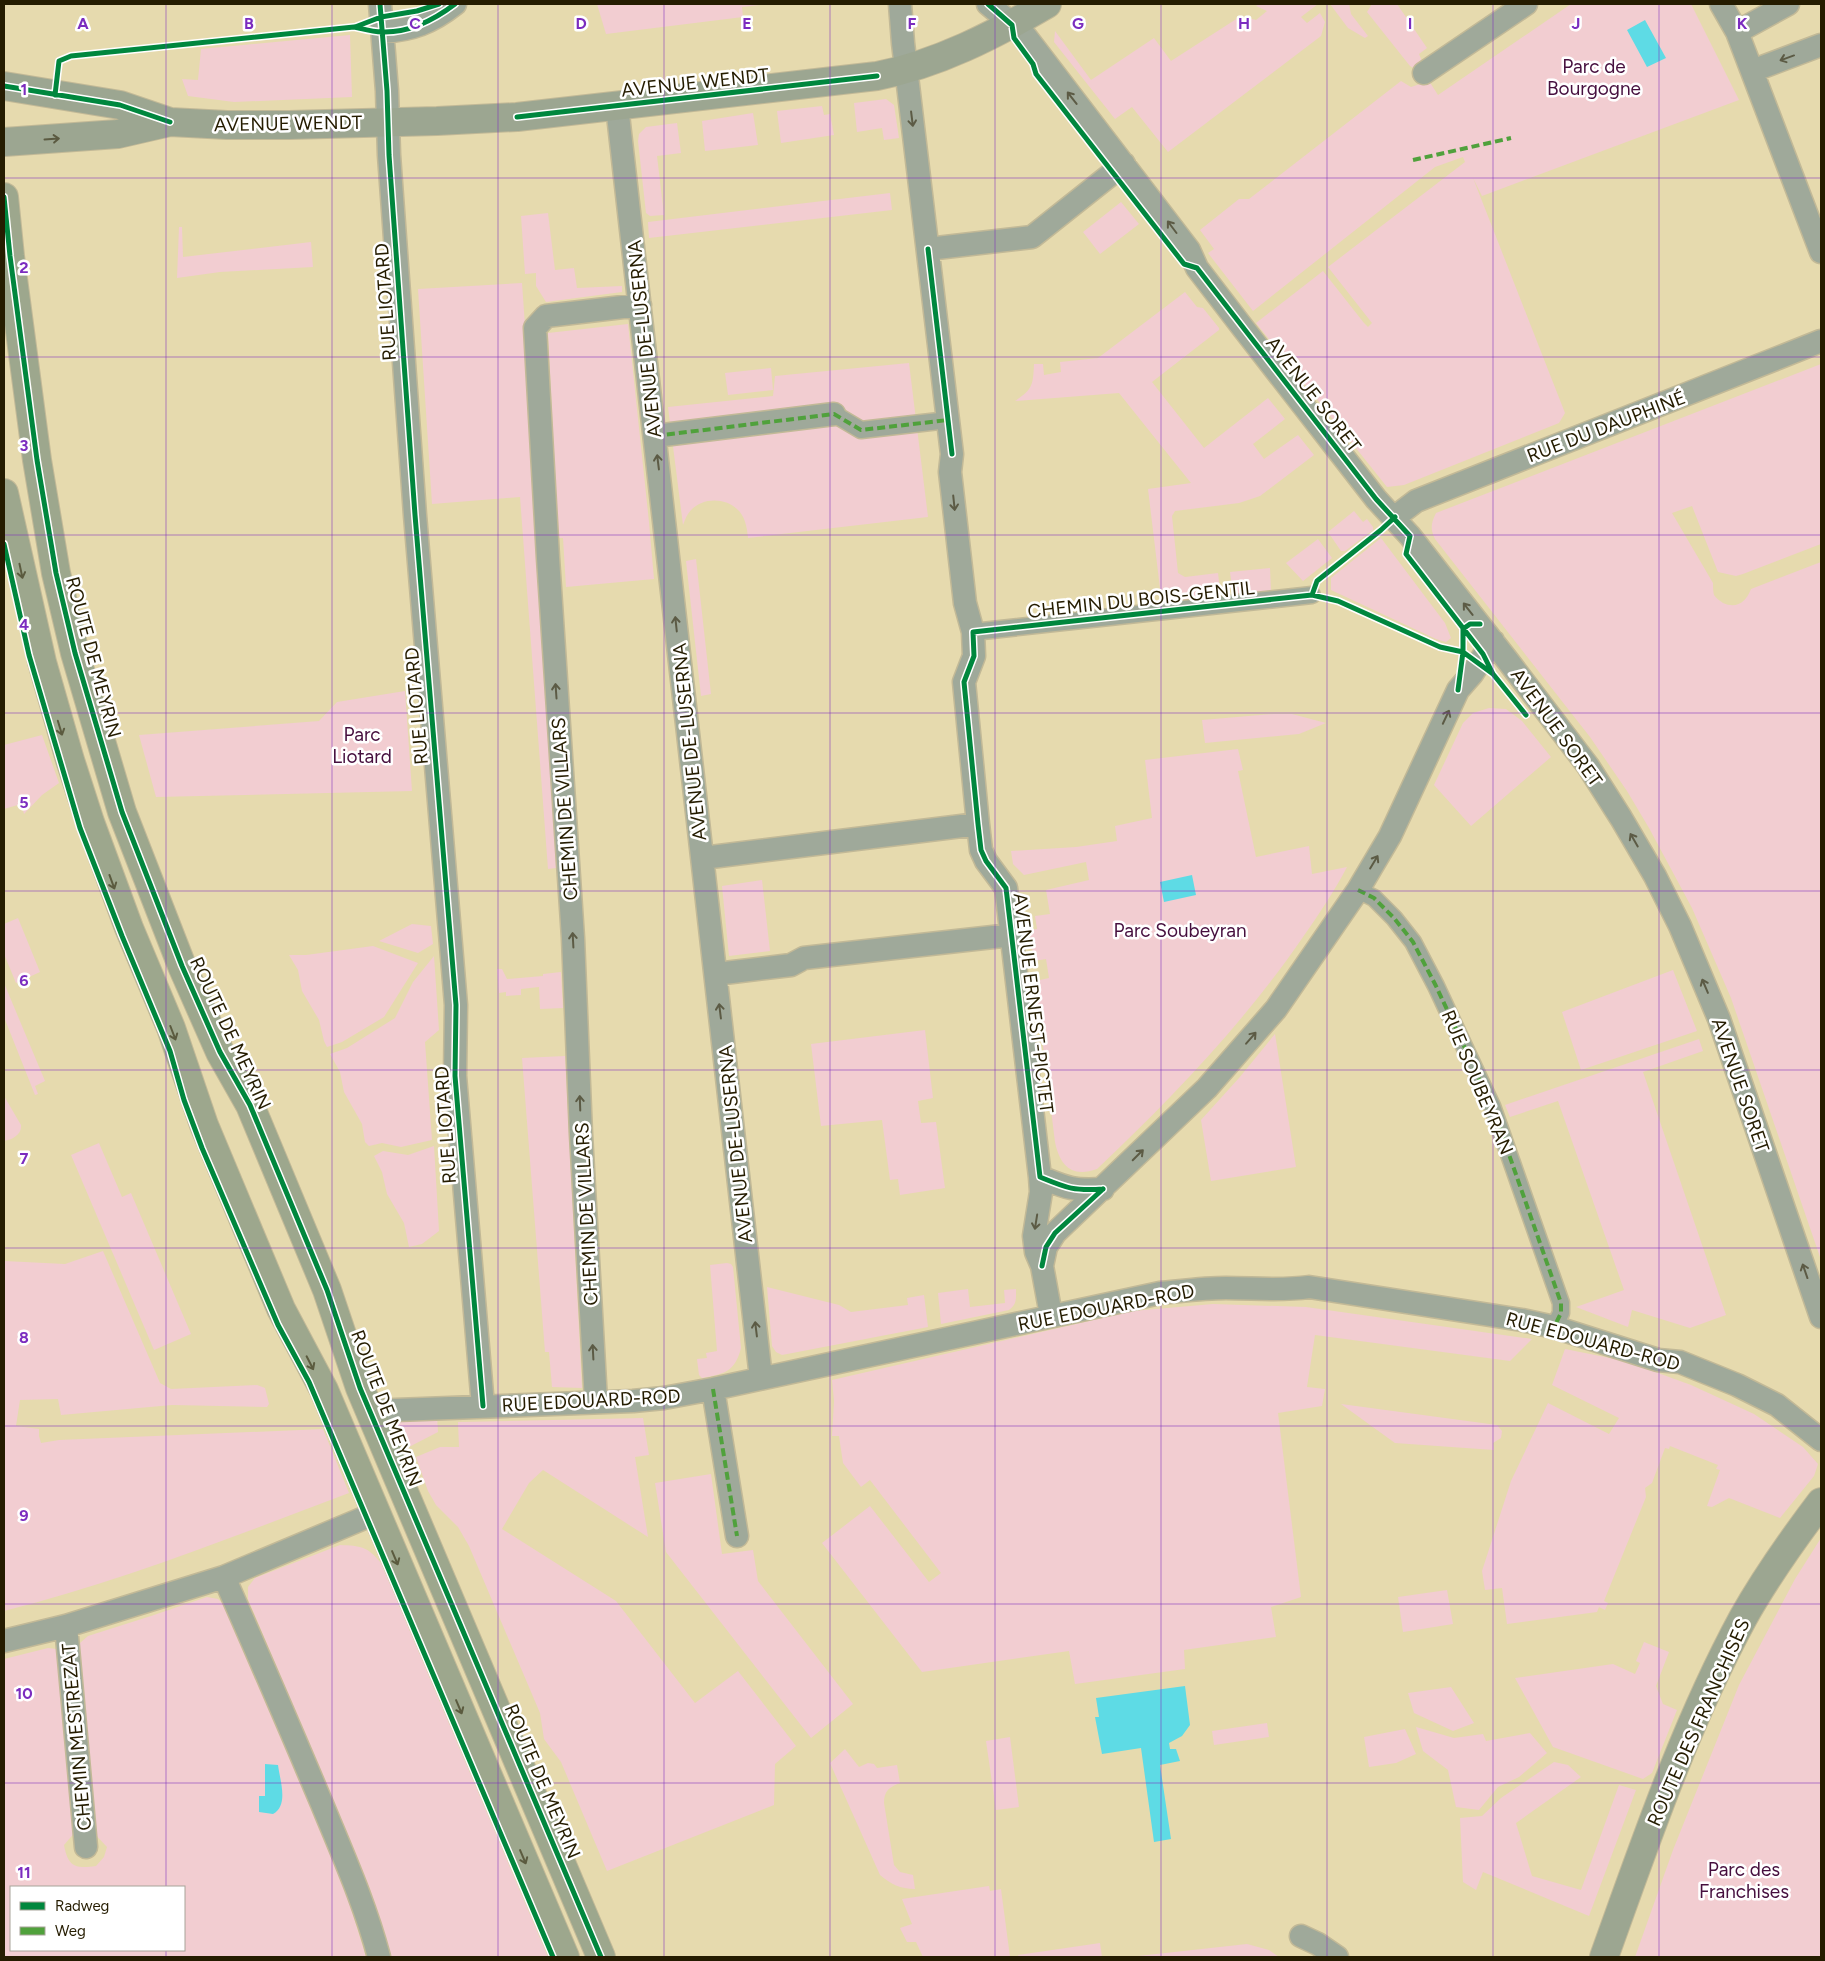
<svg xmlns="http://www.w3.org/2000/svg" width="1825" height="1961" viewBox="0 0 1825 1961" font-family="Figtree,sans-serif">
<style>
.green{fill:#f2cdd1;fill-rule:evenodd}
.water{fill:#5edbe5}
.lines{fill:none;stroke-linecap:round;stroke-linejoin:round}
.pedestrian-casing{stroke:#c2b997;stroke-width:19}
.minor-casing{stroke:#c2b997;stroke-width:25}
.secondary-casing{stroke:#c2b997;stroke-width:30}
.primary-casing{stroke:#c2b997;stroke-width:30}
.pedestrian{stroke:#9fa99a;stroke-width:16}
.minor{stroke:#9fa99a;stroke-width:22}
.secondary{stroke:#9ca691;stroke-width:28}
.primary{stroke:#9da78d;stroke-width:28}
.quiet{stroke:#50a13c;stroke-width:4;stroke-dasharray:8 4;stroke-linecap:butt}
.cycleway-casing{stroke:#fff;stroke-width:8}
.cycleway{stroke:#00873e;stroke-width:5}
.oneway{stroke:#5c5b45}
.oneway2{stroke:#5b5a41}
.oneway3{stroke:#5b5b3f}
.grid{fill:none;stroke:#7b2cbf;stroke-width:1;stroke-opacity:0.55}
.labels{text-anchor:middle;stroke-width:5;stroke-linejoin:round;paint-order:stroke}
.park-label{font-size:19px;fill:#460f3e;stroke:#fff}
.street-label{font-size:19px;fill:#251c00;stroke:#fff}
.grid-label{font-size:16px;text-anchor:middle;font-weight:bold;fill:#7b2cbf;stroke:#fff;stroke-width:5;stroke-linejoin:round;paint-order:stroke}
</style>
<rect width="100%" height="100%" fill="#e6daae"/>
<path class="green" d="M597,4H769L742,7L743,17L606,34Z
M1259,4H1318L1301,17L1307,23L1320,13L1325,22L1321,36L1168,152L1132,107L1115,119L1054,42L1055,31L1091,80L1154,38L1171,61L1241,16L1256,20L1267,11L1256,6Z
M1330,4H1349L1351,14L1368,36L1365,38L1348,28Z
M1372,4H1397L1427,48L1419,54L1421,59L1420,65L1415,69L1410,66L1367,12Z
M1571,4H1691L1739,100L1482,196L1473,178L1565,413L1559,423L1404,485L1387,487L1256,323L1323,271L1364,323L1368,327L1372,323L1328,267L1465,162L1463,157L1435,167L1253,311L1208,253L1214,249L1200,230L1239,199H1249L1401,81L1411,87L1429,81L1438,95Z
M350,35L352,97L234,102L188,96L182,79L198,80L201,49Z
M886,99L894,105L899,138L884,140L882,128L857,132L854,103Z
M822,106L824,115L830,114L834,135L781,143L777,111Z
M753,113L758,145L705,151L702,121Z
M677,123L681,153L657,156L664,215L650,216L646,213L638,141L639,134L646,127Z
M890,193L892,210L649,238L648,222Z
M1121,202L1139,224L1100,254L1083,232Z
M548,213L555,270L574,268L577,288L622,286V292L546,302L536,286V273L525,274L521,216Z
M179,227H182L183,257L311,242L313,267L220,272L177,278Z
M522,283L537,495L556,868L548,869L520,497L432,504L418,289Z
M1185,292L1197,307L1203,308L1219,328V330L1152,382L1204,448L1268,398L1285,419L1253,444L1264,459L1298,435L1314,455L1260,496L1239,503L1175,511L1172,516L1178,573L1185,577L1218,573L1221,598L1162,605L1148,489L1191,483L1119,393L1015,401C1033,389 1033,385 1034,364H1043L1044,375L1061,372L1060,362L1098,358Z
M628,324L649,522L654,579L566,587L563,538H559L558,531L548,333Z
M909,363L928,517L748,538C747,527 745,516 737,509C723,496 698,498 688,514C686,517 684,522 683,525L668,407L773,396L775,376Z
M1821,364V544L1743,574L1736,576L1718,572L1692,506L1672,513L1713,583C1713,586 1713,592 1714,595C1716,598 1720,601 1723,603C1737,609 1746,602 1751,589L1821,562V1260L1731,998L1692,908L1649,828L1627,791L1590,737L1435,539C1430,529 1431,523 1436,513Z
M771,368L773,390L728,395L725,373Z
M1354,511L1363,522L1367,519L1373,527V530L1345,551H1341L1328,532Z
M1381,538L1445,623L1451,638L1446,642L1436,639L1331,590V578Z
M1318,539L1332,558L1303,581L1286,563Z
M696,559L711,694L701,696L686,561Z
M1270,568L1271,592L1235,598L1233,595L1230,572Z
M405,691L412,791L156,797L139,735L319,721L337,702Z
M1489,708L1506,709L1522,721L1551,757L1471,826L1434,785L1463,723L1473,713Z
M1273,714H1292L1326,723L1299,734L1205,743L1202,720Z
M42,735L59,783L42,795L24,814L21,804L4,809V745Z
M1238,749L1243,770L1238,771L1256,857L1309,846L1312,874L1347,867C1334,892 1319,914 1303,937C1244,1023 1172,1098 1097,1169C1072,1178 1060,1166 1055,1142L1035,981L1049,978L1046,959L1034,961L1029,930L1037,929L1035,916L1050,914L1046,890L1089,880L1086,862L1024,875L1013,864L1011,851L1076,847L1117,841L1115,826L1152,818L1145,760Z
M762,880L770,951L729,956L722,886Z
M18,918L40,972L16,983L4,954V924Z
M412,924L431,926L433,944L418,953L379,941Z
M373,946L418,963L384,1017L342,1042L327,1047L324,1041L319,1020L302,991L298,970L289,955H306Z
M434,956L439,1030L425,1042L432,1140L401,1147L382,1143L369,1146L365,1142L362,1124L344,1092L340,1072L330,1054L347,1048L395,1018L413,982Z
M497,969H502L507,979L543,976V974L561,972L563,1008L540,1009L539,987L521,989V995L506,996V992L499,993Z
M1673,970L1697,1031L1581,1070L1562,1012Z
M4,983L45,1081L35,1086L38,1094L35,1095L4,1017Z
M925,1030L933,1098L918,1101L921,1123L936,1122L945,1188L900,1195L898,1179L890,1180L882,1120L821,1126L811,1044Z
M1275,1034L1296,1167L1211,1181L1201,1120L1239,1078Z
M1699,1039L1703,1051L1643,1072L1726,1315L1690,1328L1632,1310L1628,1327L1576,1307L1624,1290L1558,1101L1510,1117L1505,1105Z
M565,1056L582,1388L552,1387L549,1352H545L522,1058Z
M4,1096L21,1125C22,1135 12,1140 4,1141Z
M99,1143L122,1197L131,1193L191,1334L154,1350L71,1155Z
M434,1146L439,1231L422,1244L409,1247L404,1223L387,1194L382,1172L374,1156L383,1151L408,1155Z
M103,1251L160,1383L171,1389L257,1385L265,1388L269,1404L267,1407L172,1405L61,1415L58,1399L20,1400L16,1426L39,1429V1436L41,1443L59,1440L323,1429L349,1493C235,1536 122,1581 4,1611V1261L65,1264Z
M727,1263L731,1264L733,1267L741,1348C735,1372 724,1374 702,1378L699,1375L697,1359L707,1358L706,1353L717,1351L710,1265Z
M767,1287L839,1305L851,1312L908,1305L907,1298L924,1295L928,1327L782,1355L776,1352L772,1346Z
M968,1289L970,1307L1005,1303L1004,1290L1016,1289C1016,1299 1017,1304 1009,1310L941,1324L938,1293Z
M1213,1304L1306,1307L1532,1339L1510,1361L1315,1335L1307,1387L1325,1389L1322,1406L1278,1413L1301,1597L1271,1607L1276,1637L1184,1650L1185,1669L1075,1684L1069,1651L922,1672L822,1543L870,1506L929,1582L941,1573L870,1480L861,1487L843,1463L839,1436H832L834,1401L832,1380L1133,1311Z
M1565,1349L1625,1361L1691,1385L1754,1414L1803,1447L1818,1464L1814,1476L1780,1518L1729,1498L1712,1507L1707,1506L1720,1470L1716,1469L1718,1465L1670,1446L1669,1449L1665,1448L1652,1483L1645,1488L1646,1497L1604,1601L1608,1603L1605,1610L1599,1607L1597,1612L1507,1624L1502,1588L1485,1590L1482,1571L1511,1481L1548,1403L1609,1434L1619,1418L1552,1385Z
M1341,1404L1497,1425L1502,1431L1501,1438L1493,1443L1494,1450L1395,1443Z
M437,1416L438,1432L407,1448L393,1417Z
M643,1418L649,1455L635,1457L648,1537L543,1470L529,1483L502,1529L616,1601L695,1703L738,1671L796,1746L775,1764L774,1805L607,1871L561,1762L544,1739L540,1713L469,1546L458,1527L436,1505L428,1491L416,1457L440,1447H459L458,1422Z
M711,1474L722,1554L753,1550L758,1581L853,1704L811,1738L666,1552L655,1483Z
M1821,1538V1957H1635L1673,1850L1739,1685L1795,1579Z
M340,1545C361,1546 367,1546 381,1563L548,1957H390L371,1892L248,1599V1587L255,1578Z
M1447,1590L1453,1624L1403,1632L1398,1597Z
M207,1597L218,1599L226,1607L342,1879L366,1957H4V1659L48,1648L57,1649L61,1656L76,1831L64,1845C68,1866 74,1869 96,1866L104,1857L107,1847L91,1830L77,1653L80,1643L88,1636L151,1616ZM11,1887H184V1950H11Z
M1644,1642L1669,1652L1656,1686L1663,1704L1677,1710L1652,1773L1643,1779L1553,1747L1515,1678L1613,1664L1635,1674L1640,1663L1636,1661Z
M1451,1687L1474,1723L1453,1731L1414,1713L1408,1693Z
M1267,1723L1269,1737L1214,1745L1212,1731Z
M1416,1727L1454,1738L1483,1734L1486,1741L1530,1733L1547,1753L1519,1777L1498,1787L1479,1810L1456,1807L1448,1770L1423,1751Z
M1405,1729L1416,1754L1396,1763L1369,1767L1364,1737Z
M1010,1737L1019,1807L996,1810L986,1741Z
M845,1749L859,1767L868,1763L874,1764L877,1768L897,1765L900,1783C889,1787 884,1791 884,1803L894,1865L900,1872L913,1875L915,1889C900,1889 891,1884 880,1875L830,1763Z
M1554,1762L1568,1765L1581,1777L1516,1823L1532,1876L1581,1890L1619,1785L1636,1790L1589,1916L1483,1872L1476,1890L1463,1882L1460,1818L1482,1816L1501,1798Z
M989,1886L990,1891L1001,1889L1010,1957H923L916,1942H907L900,1928L912,1924L902,1899Z
M1100,1943L1102,1957H1019L1018,1955Z
M1247,1944L1269,1950L1279,1957H1129Z"/>
<path class="water" d="M1645,20L1666,58L1647,67L1627,30Z
M1192,875L1196,895L1164,902L1160,882Z
M1185,1686L1190,1725L1182,1736L1169,1743L1170,1749H1176L1180,1761L1160,1765L1171,1839L1154,1842L1141,1748L1102,1754L1095,1717H1099L1096,1698Z
M265,1764L278,1765C280,1781 289,1805 273,1814L259,1812V1796H265Z"/>
<g class="lines">
<g class="pedestrian-casing">
<path id="pedestrian" d="M834,414L861,430L948,420
M973,632L1312,595
M1358,890L1374,898L1394,918L1413,942L1436,986L1492,1106L1561,1303V1313L1554,1327"/>
</g>
<g class="minor-casing">
<path id="minor" d="M380,4L387,91L389,155L415,515L456,1005L455,1076L483,1406
M900,4L903,43L952,454L950,472L965,603L973,632L974,656L964,682L978,824L981,850L986,861L1006,888L1040,1177L1041,1192L1034,1236L1036,1252L1042,1266L1051,1315
M988,4L1023,33L1033,46L1189,250L1197,268L1243,328L1376,499L1410,536L1508,661L1588,766L1621,818L1655,876L1680,926L1719,1019L1821,1317
M1721,4L1737,32L1821,252
M382,32C412,30 431,23 455,4
M1737,32L1788,4
M1752,71L1821,45
M1424,73L1526,4
M617,106L761,1378
M928,249L1032,237L1124,164
M655,436L834,414
M1395,517L1416,501L1821,341
M703,858L978,824
M716,974L791,965L804,958L1011,935
M1040,1177C1067,1188 1073,1191 1103,1189
M1042,1266L1046,1247L1055,1233L1207,1088L1276,1009L1358,890L1390,836L1458,690L1472,674L1493,641
M713,1389L737,1536
M596,1401L581,1134L573,938L548,558L535,328L546,316L640,305
M369,1411L633,1401L664,1398L713,1389L1160,1293C1182,1291 1204,1288 1226,1288C1254,1288 1281,1291 1309,1287L1522,1320L1554,1327L1658,1360L1680,1362L1737,1385L1777,1405L1821,1440
M224,1577C257,1652 290,1728 322,1804C343,1855 365,1904 379,1957
M66,1626L86,1847
M4,1641L66,1626L224,1577L376,1513
M1301,1936L1318,1944L1337,1957"/>
</g>
<g class="secondary-casing">
<path id="secondary" d="M4,86L120,105L170,122
M4,142L118,134L170,122L227,125H289L437,121L517,117L877,76C938,64 994,35 1047,4
M1604,1957C1645,1843 1685,1725 1743,1618C1766,1577 1793,1539 1821,1502"/>
</g>
<g class="primary-casing">
<path id="primary" d="M4,197L10,256L37,460L56,573L75,653L122,812L182,966L220,1052L250,1105L327,1290L360,1388L601,1957
M4,493L42,662L70,760L90,822L129,928L171,1028L204,1125L281,1309L324,1390L565,1957"/>
</g>
<use href="#pedestrian" class="pedestrian"/>
<use href="#minor" class="minor"/>
<use href="#secondary" class="secondary"/>
<use href="#primary" class="primary"/>
<path class="quiet" d="M1413,160L1511,138
M655,436L834,414L861,430L948,420
M1358,890L1374,898L1394,918L1413,942L1436,986L1492,1106L1561,1303V1313L1554,1327
M713,1389L737,1536"/>
<g class="cycleway-casing">
<path id="cycleway" d="M380,4L387,91L389,155L415,515L456,1005L455,1076L483,1406
M988,4L1012,25L1014,38L1033,64L1036,74L1184,264L1197,268L1376,499L1410,536L1406,554L1483,654L1493,674L1526,715
M355,27L381,17L417,11L439,4
M4,86L120,105L170,122
M55,95L59,61L71,56L354,27C363,29 373,32 382,32C409,33 434,20 455,4
M517,117L877,76
M4,197L10,256L37,460L56,573L75,653L122,812L182,966L220,1052L250,1105L327,1290L360,1388L601,1957
M928,249L952,454
M4,544L29,655L80,828L122,936L170,1051L184,1100L202,1148L278,1325L309,1382L553,1957
M1312,595L1317,581L1381,530L1395,517
M1458,690L1463,652V629L1470,624H1480
M1103,1189C1073,1191 1067,1188 1040,1177L1006,888L986,861L981,850L978,824L964,682L974,656L973,632L1312,595L1338,601L1440,647L1463,652L1493,674
M1042,1266L1046,1247L1055,1233L1103,1189"/>
</g>
<use href="#cycleway" class="cycleway"/>
</g>
<defs><path id="oneway-shaft" d="M-6 0H5M1.5-3L5.5 0L1.5 3" fill="none" stroke-width="1.6" stroke-linecap="round" stroke-linejoin="round" transform="scale(1.25)"/></defs>
<g class="oneway">
<use href="#oneway-shaft" transform="translate(1787 58) rotate(160)"/>
<use href="#oneway-shaft" transform="translate(1072 98) rotate(-128)"/>
<use href="#oneway-shaft" transform="translate(912 119) rotate(83)"/>
<use href="#oneway-shaft" transform="translate(1172 227) rotate(-127)"/>
<use href="#oneway-shaft" transform="translate(658 462) rotate(-97)"/>
<use href="#oneway-shaft" transform="translate(954 503) rotate(84)"/>
<use href="#oneway-shaft" transform="translate(1468 609) rotate(-128)"/>
<use href="#oneway-shaft" transform="translate(676 624) rotate(-96)"/>
<use href="#oneway-shaft" transform="translate(556 691) rotate(-94)"/>
<use href="#oneway-shaft" transform="translate(1446 717) rotate(-65)"/>
<use href="#oneway-shaft" transform="translate(1634 840) rotate(-120)"/>
<use href="#oneway-shaft" transform="translate(1374 862) rotate(-59)"/>
<use href="#oneway-shaft" transform="translate(573 940) rotate(-93)"/>
<use href="#oneway-shaft" transform="translate(1705 986) rotate(-113)"/>
<use href="#oneway-shaft" transform="translate(720 1011) rotate(-97)"/>
<use href="#oneway-shaft" transform="translate(1251 1038) rotate(-49)"/>
<use href="#oneway-shaft" transform="translate(580 1103) rotate(-92)"/>
<use href="#oneway-shaft" transform="translate(1138 1155) rotate(-45)"/>
<use href="#oneway-shaft" transform="translate(1036 1222) rotate(99)"/>
<use href="#oneway-shaft" transform="translate(1805 1271) rotate(-109)"/>
<use href="#oneway-shaft" transform="translate(756 1329) rotate(-97)"/>
<use href="#oneway-shaft" transform="translate(593 1352) rotate(-93)"/>
</g>
<use class="oneway2" href="#oneway-shaft" transform="translate(52 139) rotate(-4)"/>
<g class="oneway3">
<use href="#oneway-shaft" transform="translate(21 571) rotate(78)"/>
<use href="#oneway-shaft" transform="translate(60 728) rotate(73)"/>
<use href="#oneway-shaft" transform="translate(112 882) rotate(70)"/>
<use href="#oneway-shaft" transform="translate(173 1033) rotate(69)"/>
<use href="#oneway-shaft" transform="translate(310 1363) rotate(63)"/>
<use href="#oneway-shaft" transform="translate(395 1558) rotate(67)"/>
<use href="#oneway-shaft" transform="translate(459 1707) rotate(67)"/>
<use href="#oneway-shaft" transform="translate(523 1857) rotate(67)"/>
</g>
<path class="grid" d="M166,4V1887M332,4V1957M498,4V1957M664,4V1957M830,4V1957M995,4V1957M1161,4V1957M1327,4V1957M1493,4V1957M1659,4V1957M4,178H1821M4,357H1821M4,535H1821M4,713H1821M4,891H1821M4,1070H1821M4,1248H1821M4,1426H1821M4,1604H1821M4,1783H1821M166,1950V1957"/>
<g class="labels">
<g class="park-label">
<text x="1594" y="73">Parc de<tspan x="1594" dy="22">Bourgogne</tspan></text>
<text x="362" y="741">Parc<tspan x="362" dy="22">Liotard</tspan></text>
<text x="1180" y="937">Parc Soubeyran</text>
<text x="1744" y="1876">Parc des<tspan x="1744" dy="22">Franchises</tspan></text>
</g>
<g class="street-label">
<text transform="translate(695 82) rotate(-6)" y="7">AVENUE WENDT</text>
<text transform="translate(288 123) rotate(-1)" y="7">AVENUE WENDT</text>
<text transform="translate(385 302) rotate(-94)" y="7">RUE LIOTARD</text>
<text transform="translate(644 339) rotate(-96)" y="7">AVENUE DE-LUSERNA</text>
<text transform="translate(1314 394) rotate(52)" y="7">AVENUE SORET</text>
<text transform="translate(1606 426) rotate(-21)" y="7">RUE DU DAUPHINÉ</text>
<text transform="translate(1141 599) rotate(-6)" y="7">CHEMIN DU BOIS-GENTIL</text>
<text transform="translate(94 657) rotate(75)" y="7">ROUTE DE MEYRIN</text>
<text transform="translate(416 706) rotate(-95)" y="7">RUE LIOTARD</text>
<text transform="translate(1557 727) rotate(54)" y="7">AVENUE SORET</text>
<text transform="translate(689 742) rotate(-96)" y="7">AVENUE DE-LUSERNA</text>
<text transform="translate(564 809) rotate(-94)" y="7">CHEMIN DE VILLARS</text>
<text transform="translate(1034 1003) rotate(83)" y="7">AVENUE ERNEST-PICTET</text>
<text transform="translate(231 1033) rotate(65)" y="7">ROUTE DE MEYRIN</text>
<text transform="translate(1478 1082) rotate(67)" y="7">RUE SOUBEYRAN</text>
<text transform="translate(1741 1085) rotate(71)" y="7">AVENUE SORET</text>
<text transform="translate(445 1125) rotate(-94)" y="7">RUE LIOTARD</text>
<text transform="translate(735 1144) rotate(-96)" y="7">AVENUE DE-LUSERNA</text>
<text transform="translate(586 1214) rotate(-93)" y="7">CHEMIN DE VILLARS</text>
<text transform="translate(1106 1307) rotate(-11)" y="7">RUE EDOUARD-ROD</text>
<text transform="translate(1593 1341) rotate(15)" y="7">RUE EDOUARD-ROD</text>
<text transform="translate(591 1400) rotate(-3)" y="7">RUE EDOUARD-ROD</text>
<text transform="translate(387 1408) rotate(69)" y="7">ROUTE DE MEYRIN</text>
<text transform="translate(1698 1722) rotate(-66)" y="7">ROUTE DES FRANCHISES</text>
<text transform="translate(76 1737) rotate(-95)" y="7">CHEMIN MESTREZAT</text>
<text transform="translate(543 1781) rotate(67)" y="7">ROUTE DE MEYRIN</text>
</g>
</g>
<g class="grid-label">
<text x="83" y="29">A</text>
<text x="249" y="29">B</text>
<text x="415" y="29">C</text>
<text x="581" y="29">D</text>
<text x="747" y="29">E</text>
<text x="912" y="29">F</text>
<text x="1078" y="29">G</text>
<text x="1244" y="29">H</text>
<text x="1410" y="29">I</text>
<text x="1576" y="29">J</text>
<text x="1742" y="29">K</text>
<text x="24" y="95">1</text>
<text x="24" y="273">2</text>
<text x="24" y="451">3</text>
<text x="24" y="630">4</text>
<text x="24" y="808">5</text>
<text x="24" y="986">6</text>
<text x="24" y="1164">7</text>
<text x="24" y="1343">8</text>
<text x="24" y="1521">9</text>
<text x="24" y="1699">10</text>
<text x="24" y="1878">11</text>
</g>
<rect width="1825" height="1961" fill="none" stroke="#251c00" stroke-width="10"/>
<rect x="10" y="1886" width="175" height="65" fill="#ffffff" stroke="#a8a499"/>
<rect x="20" y="1902" width="25" height="8" fill="#00873e" stroke="#a8a499"/>
<text x="55" y="1911" font-size="15" fill="#251c00">Radweg</text>
<rect x="20" y="1927" width="25" height="8" fill="#50a13c" stroke="#a8a499"/>
<text x="55" y="1936" font-size="15" fill="#251c00">Weg</text>
</svg>
